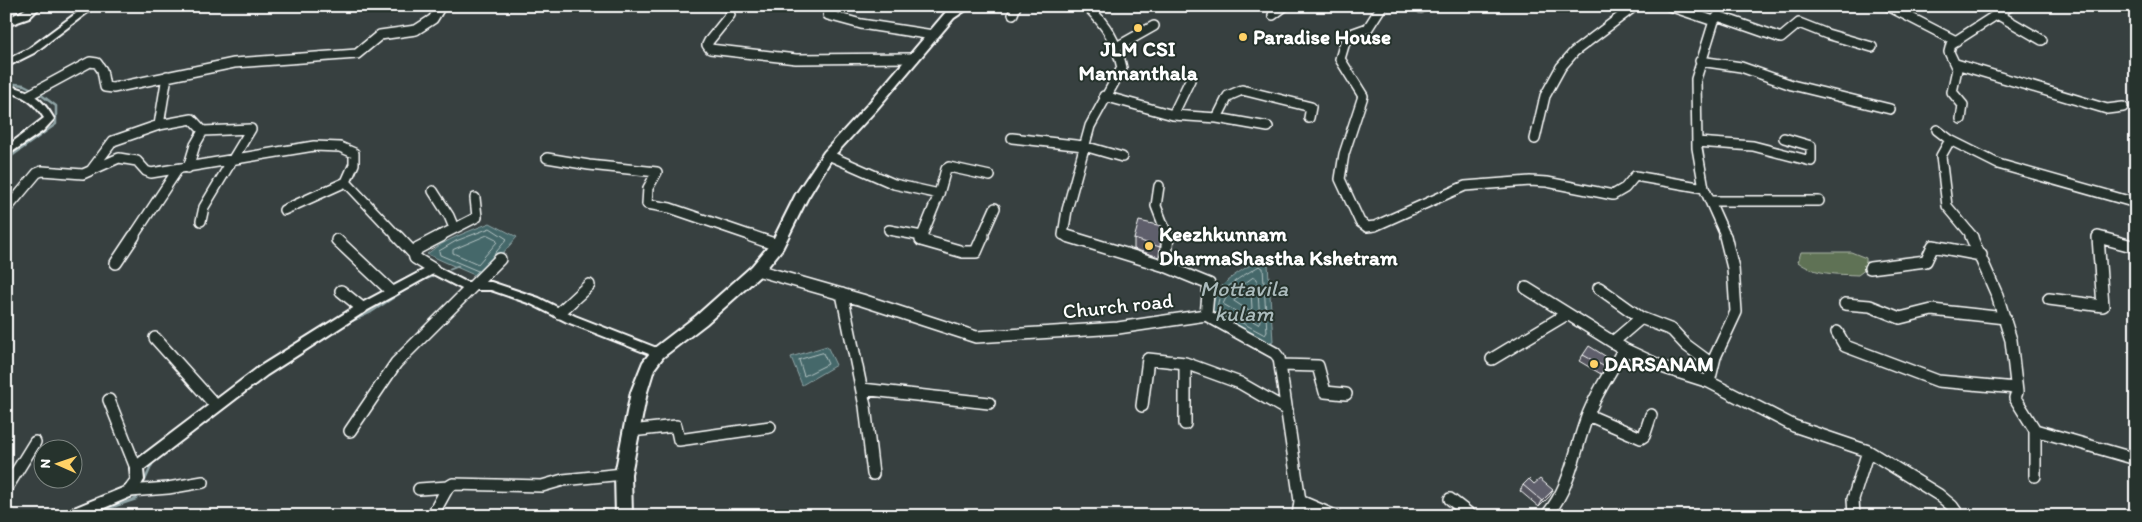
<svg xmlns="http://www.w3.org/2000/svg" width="2142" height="522" viewBox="0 0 2142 522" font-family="Itim,sans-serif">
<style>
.green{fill:#5f7255;stroke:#afb8aa}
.water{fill:#44686a;stroke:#8fa4a6}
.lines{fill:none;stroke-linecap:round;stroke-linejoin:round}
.shore{stroke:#b4c3c3;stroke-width:1}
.stream{stroke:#8fa4a6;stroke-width:2.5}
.minor-far1-casing{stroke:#fff;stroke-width:12}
.minor-casing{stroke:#fff;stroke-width:14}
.tertiary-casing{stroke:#fff;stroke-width:4}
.secondary-casing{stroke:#fff;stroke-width:4}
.minor-far1{stroke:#26332d;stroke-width:9}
.minor{stroke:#26332d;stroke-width:11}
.tertiary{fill:#26332d;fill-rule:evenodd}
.secondary{fill:#26332d;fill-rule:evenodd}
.wall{fill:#52525d;stroke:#fff}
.shaded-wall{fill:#42424c;stroke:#fff}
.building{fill:#5f5f6c;stroke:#fff}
.poi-dot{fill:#ffd166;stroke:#26332d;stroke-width:2}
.labels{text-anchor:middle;stroke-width:4;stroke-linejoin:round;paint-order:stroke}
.poi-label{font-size:21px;font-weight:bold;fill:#fff;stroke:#26332d;text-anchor:start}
.street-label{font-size:21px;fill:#fff;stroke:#26332d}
.water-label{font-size:22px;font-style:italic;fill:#abbbbc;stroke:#26332d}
</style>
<rect width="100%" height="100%" fill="#374040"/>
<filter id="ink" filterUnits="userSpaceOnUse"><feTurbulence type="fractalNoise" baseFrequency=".02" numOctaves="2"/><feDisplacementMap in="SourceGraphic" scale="10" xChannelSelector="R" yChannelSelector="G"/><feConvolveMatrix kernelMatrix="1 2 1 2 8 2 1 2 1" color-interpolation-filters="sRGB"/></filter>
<g filter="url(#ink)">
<path class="green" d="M1801,252H1851L1866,258V269L1858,275C1837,274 1815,275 1798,262Z"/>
<path class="water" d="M490,223L517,237L481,278L427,254C446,239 467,232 490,223Z
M1258,260H1265L1268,264L1273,341L1267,343L1213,313C1209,286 1239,273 1258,260Z
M827,346L836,365L802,385L791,357Z"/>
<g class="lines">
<path class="shore" d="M488,235L496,239L497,242L478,264L453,253V250Z
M1259,266L1263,268L1267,332L1265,335L1218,310C1214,289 1244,276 1259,266Z
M478,271L440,255L439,251L456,241L490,228L507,239L492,257
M1254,277L1257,279L1260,321L1258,324L1223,304L1227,296Z
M1247,291L1251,293L1252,308L1249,311L1234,301Z
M823,353L828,364L804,376L799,360Z"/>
<path class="stream" d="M6,83L24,85L32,89
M6,160L56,124V106L40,94
M450,269L458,266
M419,281L431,277
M343,325L371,312L408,288
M142,487L153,462
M86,516L136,499L138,494"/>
<g class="minor-far1-casing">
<path id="minor-far1" d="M836,6L828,15L861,24L933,35
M1382,6L1368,28L1354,33L1345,42L1340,59L1363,96L1344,154L1340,179L1360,222L1367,227L1375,226L1465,186L1530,181L1547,182L1613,195L1625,188L1635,176L1704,188
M1669,6L1714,21L1696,79L1697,148L1704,188L1726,237
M1888,6L1956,41
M1421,8L1423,6
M1013,14L1016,6
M1997,14L2042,40
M730,15L709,41L707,45L710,49L796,59L914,58
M1273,15L1285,6
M1714,21L1718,16L1781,38L1799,23L1827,34L1872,47
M1115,48L1154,26
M1700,61L1741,67L1792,85L1890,109
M1956,64L2107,109L2123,107
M29,95L90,62L97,63L102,70L105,87L113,88L234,63L357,54L380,35L416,30L433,19L441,6
M1104,96L1173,115L1217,118L1268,127
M1173,115L1190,80
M1217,118L1228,96L1242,90L1311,107L1309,118
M1961,119L1963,105L1952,92L1957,69L1949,52L1951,44L2010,6
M159,125L167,76
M1937,130L1950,140L1941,156L1947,206L1973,237
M1012,138L1084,146L1122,157
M1535,139L1545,96L1561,67L1574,52L1635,6
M1950,140L1998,164L2136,203
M1697,142L1753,146L1811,161V146L1784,138
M828,155L894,184L939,194
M547,158L589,165L657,172L648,188L647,204L670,208L755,237
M188,168L195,145L203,131
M92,169L113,141L159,125L192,119L203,131L251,129L204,207L201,221
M1159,186L1156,206L1168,237
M433,191L449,216L454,228
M1710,201H1819
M6,210L37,173L42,171L83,174L119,158L137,161L146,171L151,173L314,146L340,147L354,153V164L346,182L398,237
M284,210L346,182
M889,230L922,236L939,194L946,169L949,167L990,176
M133,237L178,169
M438,237L477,217L475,198
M982,237L995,208
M1071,237L1063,235L1067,210L1090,126L1122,68C1116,40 1106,25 1087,6"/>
</g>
<g class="minor-casing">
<path id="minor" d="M397,236L414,254
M751,236L777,245
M922,236L921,240L963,252H976L983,236
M1067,236L1165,266L1209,284L1206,315
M1725,236L1733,268L1736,312L1715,357L1709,382L1794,426L1868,451L1939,495L1952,506L1959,516
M1971,236L1997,295L2011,340L2017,392L2015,398L2035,430V476
M337,240L391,291
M116,263L134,236
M1165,266L1168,236
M1870,268L1926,261L1933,246L1981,255
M433,269L415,258L414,254L418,248L441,236
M757,270L862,300L976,337L1118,328L1206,315
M1526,288L1624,349L1665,368L1709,382
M1599,288L1641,318L1672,330L1686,345L1713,365
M341,291L362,308
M842,294L865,406L873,474
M2049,299L2103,306L2098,237L2136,247
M1845,304L1870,306L1900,318L1932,310L2005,318
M559,313L589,285
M1206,315L1275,353L1279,358L1300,501L1298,516
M1837,332L1845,346L1938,381L2016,388
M155,338L216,406
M1613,342L1641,318
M1492,359L1567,314
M1185,363V424
M1280,365L1318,366L1325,392L1346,394
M862,389L989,403
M109,400L136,468
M1142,406L1148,359L1185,363L1240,383L1287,410
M1588,415L1641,438L1644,436L1651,415
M2035,430L2136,459
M350,431L396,363L500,259
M631,431L676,426L679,440L770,427
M6,489L35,442
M419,489L448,487
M130,491L168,488L203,482
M1450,499L1472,516
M1300,501L1335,516
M432,516L448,487L453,484L542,486L563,480L623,474
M1546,516C1571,487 1574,452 1587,417C1596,393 1611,371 1624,349
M1854,516L1853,499L1868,451"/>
</g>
<g class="tertiary-casing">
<path id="tertiary" d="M86,6H96L34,53L6,67V60L28,49Z
M6,86C29,88 43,99 54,119L43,131L6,156V147L44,118C35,103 23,94 6,92Z
M433,265L466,282H491L539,298L575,316L662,350L664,353L662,356L658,358L654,356L567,322L531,304L491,290H464L433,274L366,311L267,375L143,470L144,480L135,495L85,516H62L64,512L125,487L131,479L130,468L131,464L259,367L358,305Z"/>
</g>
<g class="secondary-casing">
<path id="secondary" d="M29,6H41L29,18L6,26V18L21,12Z
M958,6H972L954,18L876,110L832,158L807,199L782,249L762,274L706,324L663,357L654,369L647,392L631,474L632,516H616L615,474L631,392L643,362L653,349L696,316L752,266L772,242L796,194L824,152L868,104L946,12Z"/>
</g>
<use href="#minor-far1" class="minor-far1"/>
<use href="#minor" class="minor"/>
<use href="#tertiary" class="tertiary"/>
<use href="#secondary" class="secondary"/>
</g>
<path class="wall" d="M1162,226L1159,257L1134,249V239Z
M1583,355L1610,359L1601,374L1579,361Z
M1523,485L1550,496L1539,507L1520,491Z"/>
<path class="shaded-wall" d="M1553,490L1550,496L1539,507L1542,501Z"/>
<path class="building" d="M1139,221L1162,226L1160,247L1134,239Z
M1589,346L1610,359L1605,367L1583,355Z
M1529,479L1534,484L1540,479L1553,490L1542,501L1523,485Z"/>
</g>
<g class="poi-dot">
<circle cx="1138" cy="28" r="5"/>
<circle cx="1243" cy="37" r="5"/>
<circle cx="1149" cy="246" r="5"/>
<circle cx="1594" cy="364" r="5"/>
</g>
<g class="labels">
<g class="poi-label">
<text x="1253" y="44">Paradise House</text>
<text x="1138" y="56" text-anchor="middle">JLM CSI<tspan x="1138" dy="24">Mannanthala</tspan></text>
<text x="1159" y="241">Keezhkunnam<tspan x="1159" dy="24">DharmaShastha Kshetram</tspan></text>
<text x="1604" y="371">DARSANAM</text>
</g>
<g class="street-label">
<text transform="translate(1118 306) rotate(-6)" y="7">Church road</text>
</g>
<g class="water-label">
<text x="1244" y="296">Mottavila<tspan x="1244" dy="25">kulam</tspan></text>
</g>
</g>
<rect width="2142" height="522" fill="none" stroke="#26332d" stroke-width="25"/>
<rect x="12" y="12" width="2117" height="497" fill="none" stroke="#fff" stroke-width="2" filter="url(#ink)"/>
<g transform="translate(58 464) rotate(272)"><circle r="24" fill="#26332d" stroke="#7d8581"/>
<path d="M0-4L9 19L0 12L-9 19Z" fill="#ffd166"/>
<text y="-8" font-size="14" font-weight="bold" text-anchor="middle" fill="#ffffff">N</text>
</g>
</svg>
